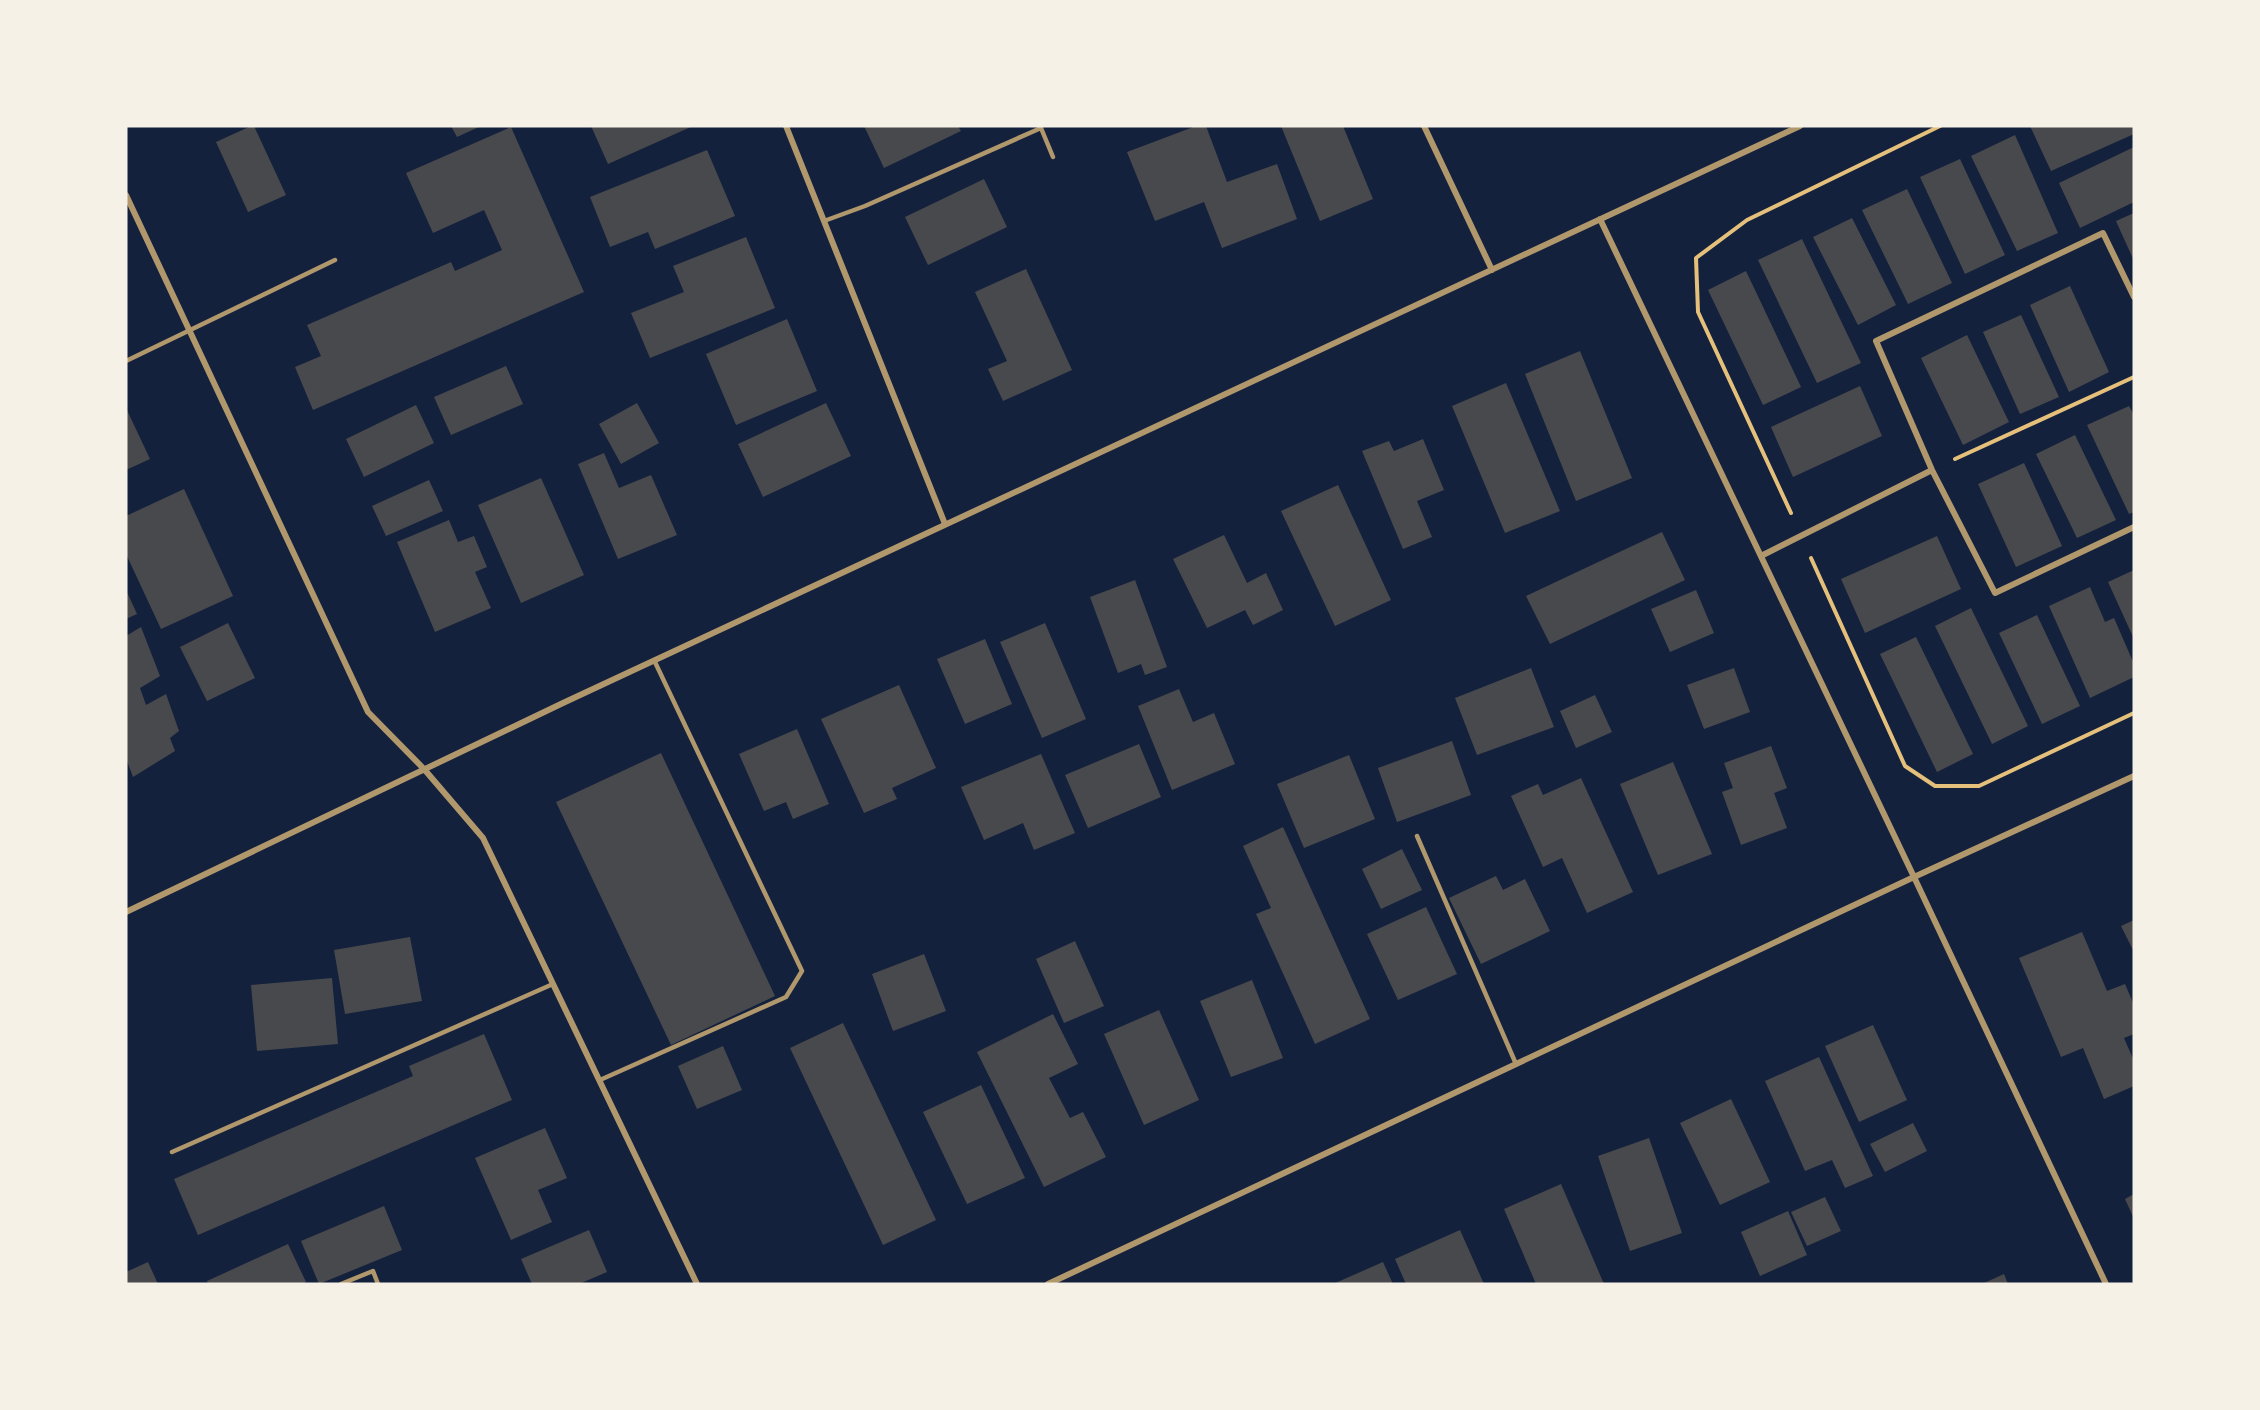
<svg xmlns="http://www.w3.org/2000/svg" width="2260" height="1410" viewBox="0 0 2260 1410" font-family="Inter,sans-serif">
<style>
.building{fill:#48494c}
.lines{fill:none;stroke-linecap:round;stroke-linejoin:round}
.path{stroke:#e5c07b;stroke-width:4}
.service{stroke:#b1986c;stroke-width:4.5}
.minor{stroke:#b1986c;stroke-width:6}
</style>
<rect width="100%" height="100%" fill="#14213d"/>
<path class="building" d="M251,126H254L286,195L248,212L216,142Z
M451,126H481L457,137Z
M591,126H693L608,164Z
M864,126H958L961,131L884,168Z
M1196,126H1206L1227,182L1277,164L1297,219L1222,248L1204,202L1155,221L1127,152Z
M1281,126H1343L1373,199L1320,221Z
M2030,126H2134V134L2051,171Z
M511,127L584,292L313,410L295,367L321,356L307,325L451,262L455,271L502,250L484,210L433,233L406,173Z
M2015,135L2058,233L2017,251L1971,156Z
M2134,147V202L2080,228L2059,183Z
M707,150L735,216L655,249L648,232L610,247L590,197Z
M1960,159L2005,255L1965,274L1920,177Z
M984,179L1007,227L928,265L905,217Z
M1907,189L1952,283L1908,304L1862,210Z
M2134,213V261L2116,221Z
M1852,218L1896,305L1858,325L1813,237Z
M746,237L775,308L650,358L631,313L684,292L673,266Z
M1802,239L1861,363L1817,383L1758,260Z
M1026,269L1072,370L1003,401L988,369L1007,361L975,292Z
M1746,271L1801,387L1763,405L1708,290Z
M2070,286L2109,372L2069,392L2030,305Z
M2021,315L2059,397L2020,414L1983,332Z
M787,319L817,391L736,425L706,354Z
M1967,335L2009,422L1963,445L1921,358Z
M1580,351L1632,478L1576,501L1525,374Z
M506,366L523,404L451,435L434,397Z
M1506,383L1560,511L1505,533L1452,406Z
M1860,386L1882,436L1793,477L1771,427Z
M637,403L659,443L621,464L599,424Z
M826,403L851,456L763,497L738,444Z
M416,405L434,443L364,477L346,439Z
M2129,406L2134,415V512L2129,514L2087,425Z
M126,408L150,459L126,470Z
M2075,435L2116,520L2077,538L2036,454Z
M1423,439L1444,490L1417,501L1432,537L1403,549L1362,451L1389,441L1394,451Z
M604,453L619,488L651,475L677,535L618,559L578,464Z
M2024,463L2062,546L2016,567L1978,484Z
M541,478L584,575L521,603L478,505Z
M429,480L443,511L386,536L372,506Z
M1338,485L1391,600L1335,626L1281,511Z
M184,489L233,596L161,629L126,554V516Z
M449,520L458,542L474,536L487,567L475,572L491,608L435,632L397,542Z
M1662,532L1685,580L1550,644L1526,596Z
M1224,535L1247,583L1266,573L1283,610L1253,625L1245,610L1207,628L1173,559Z
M1937,536L1961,589L1865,633L1841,579Z
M2134,570V639L2108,582Z
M1135,580L1167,667L1145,675L1141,664L1118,673L1090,597Z
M2090,587L2105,622L2114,618L2134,664V677L2090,698L2049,606Z
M126,590L137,614L126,619Z
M1696,590L1714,633L1670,652L1651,609Z
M1971,608L2028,726L1992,744L1935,626Z
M2037,615L2080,706L2042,724L1999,633Z
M228,623L255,678L207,701L180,647Z
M1045,623L1086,719L1042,738L1000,642Z
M141,627L160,676L140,688L146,705L166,694L179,731L170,738L175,751L133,777L126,758V636Z
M1916,637L1973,754L1937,772L1880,654Z
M985,639L1012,704L965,724L937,659Z
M1531,668L1554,727L1477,755L1455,698Z
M1734,668L1750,712L1704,729L1687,685Z
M899,685L936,768L892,788L897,799L864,813L821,719Z
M1179,689L1193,722L1214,713L1235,764L1172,790L1138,706Z
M1595,695L1612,732L1576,748L1560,711Z
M797,729L829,804L793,819L786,802L764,811L739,754Z
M1452,741L1471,795L1397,822L1378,768Z
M1139,744L1161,797L1088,828L1065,775Z
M1771,746L1787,788L1774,793L1787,828L1741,845L1722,792L1733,788L1724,763Z
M661,753L775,996L671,1045L556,802Z
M1041,754L1075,833L1034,850L1023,823L984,840L961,787Z
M1349,755L1375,819L1304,848L1277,784Z
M1673,762L1712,854L1658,875L1620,784Z
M1581,778L1633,892L1587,913L1562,858L1543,867L1511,796L1538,784L1543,795Z
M1283,827L1370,1019L1315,1044L1256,914L1271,908L1243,846Z
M1402,849L1422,890L1381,909L1362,869Z
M1496,876L1503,890L1525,879L1550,931L1481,964L1449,898Z
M1426,907L1457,974L1398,1000L1367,934Z
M2134,920V952L2121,926Z
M2082,932L2107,991L2125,984L2134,1005V1034L2124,1038L2134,1061V1086L2104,1099L2083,1048L2061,1057L2019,958Z
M410,937L422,1001L345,1014L334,950Z
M1075,941L1104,1006L1064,1023L1036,959Z
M924,954L946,1011L893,1031L872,974Z
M332,978L338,1044L257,1051L251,985Z
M1252,980L1283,1058L1231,1077L1200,1001Z
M1159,1010L1199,1100L1144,1125L1104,1034Z
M1053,1014L1078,1064L1049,1078L1070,1118L1083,1112L1106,1157L1044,1187L977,1052Z
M843,1023L936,1220L883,1245L790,1048Z
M1873,1025L1907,1100L1859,1122L1825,1046Z
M484,1034L512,1100L198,1235L174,1179L413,1076L409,1066Z
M723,1046L742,1090L697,1109L678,1066Z
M1819,1057L1873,1176L1845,1188L1832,1160L1805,1171L1765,1081Z
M981,1085L1025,1178L967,1204L923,1112Z
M1731,1099L1770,1182L1720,1205L1680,1123Z
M1913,1123L1927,1151L1885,1172L1870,1144Z
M545,1128L567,1178L538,1190L552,1222L511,1240L475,1158Z
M1649,1138L1682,1233L1630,1251L1598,1156Z
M1561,1184L1604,1284H1536L1504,1209Z
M2134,1194V1219L2125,1199Z
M1825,1197L1841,1231L1807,1246L1791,1212Z
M384,1206L402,1250L319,1284L301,1241Z
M1788,1211L1807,1255L1760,1276L1741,1232Z
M589,1230L607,1272L579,1284H532L521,1259Z
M1460,1230L1484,1284H1406L1395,1259Z
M288,1244L306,1282L301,1284H208L207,1281Z
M148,1262L158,1284H126V1272Z
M1383,1262L1393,1284H1333Z
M2004,1274L2008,1284H1982Z"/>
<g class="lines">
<path class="path" d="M1955,459L2134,377
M1791,513L1698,312L1696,258L1747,220L1940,126
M1811,558L1905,766L1935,786H1979L2134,713"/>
<path class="service" d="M824,221L865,206L1041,128L1053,157
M126,361L335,260
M1417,836L1516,1064
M600,1080L786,997L802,971L654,660
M172,1152L553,984
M341,1284L373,1271L378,1284"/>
<path class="minor" d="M786,126L945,524
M1424,126L1492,270
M126,195L368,712L424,769L483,838L697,1284
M1600,219L1914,877L2106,1284
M2134,297L2103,233L1876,341L1932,470L1995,593L2134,527
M1761,556L1932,470
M126,912L563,703L1800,126
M1048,1284L1914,877L2134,776"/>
</g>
<rect width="2260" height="1410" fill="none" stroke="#f6f1e7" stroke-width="255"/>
</svg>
